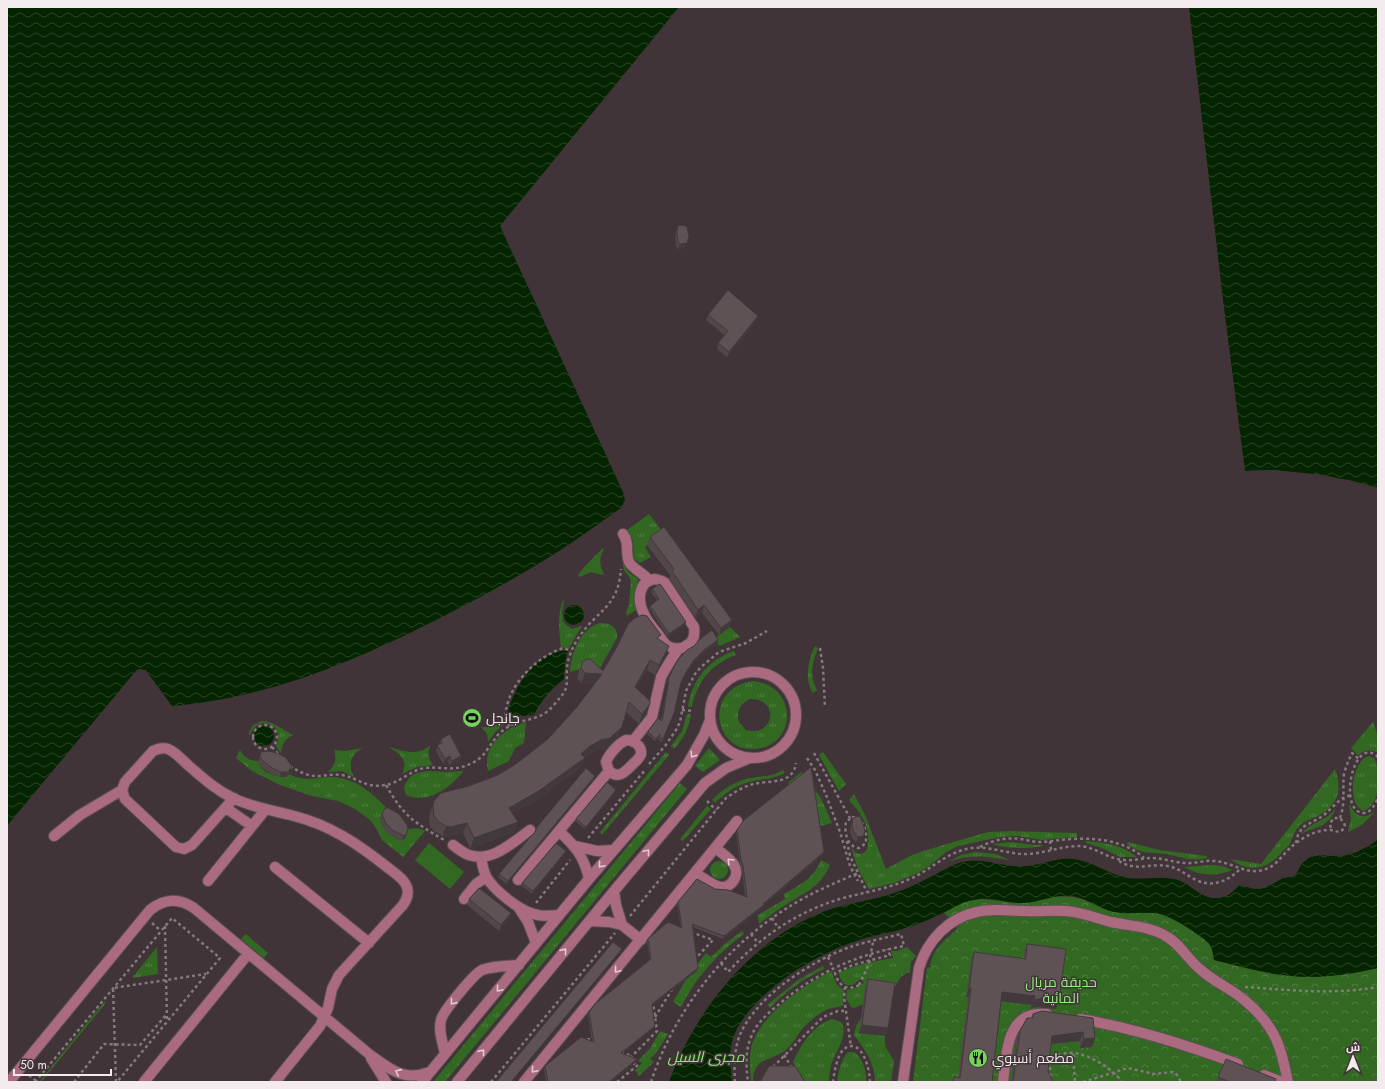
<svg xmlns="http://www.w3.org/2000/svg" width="1385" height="1089" viewBox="0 0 1385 1089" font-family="Jost,Cairo,sans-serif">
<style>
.grass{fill:url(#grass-tufts);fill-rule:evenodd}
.forest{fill:url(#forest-crowns)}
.garden{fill:#326822}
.water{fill:url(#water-waves)}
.pier{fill:#403438}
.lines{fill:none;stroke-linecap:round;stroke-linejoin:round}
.minor-casing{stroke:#5d5155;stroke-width:12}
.path{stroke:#84797d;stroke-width:2.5;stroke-dasharray:3 3;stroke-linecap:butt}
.minor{stroke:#aa6b80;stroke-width:10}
.path-bridge{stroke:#84797d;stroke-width:2.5;stroke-dasharray:3 3;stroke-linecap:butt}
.wall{fill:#514749}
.shaded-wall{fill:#42393c}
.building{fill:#5e5255;stroke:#42393c}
.oneway{stroke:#e1cbd2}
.labels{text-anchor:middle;stroke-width:3;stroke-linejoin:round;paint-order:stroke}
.poi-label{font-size:14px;fill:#f3ebed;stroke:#403438;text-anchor:start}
.park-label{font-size:14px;fill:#9aeb84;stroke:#403438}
.water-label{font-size:15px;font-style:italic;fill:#94e57e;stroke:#403438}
</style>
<defs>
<pattern id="grass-tufts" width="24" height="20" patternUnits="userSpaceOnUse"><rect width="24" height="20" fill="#326822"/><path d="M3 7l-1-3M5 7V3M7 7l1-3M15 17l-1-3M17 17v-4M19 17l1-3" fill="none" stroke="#507e42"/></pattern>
<pattern id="forest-crowns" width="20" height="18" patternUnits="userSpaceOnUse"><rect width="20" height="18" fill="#326822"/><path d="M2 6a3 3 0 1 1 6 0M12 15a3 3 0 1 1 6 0" fill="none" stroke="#507e42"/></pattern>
<pattern id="water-waves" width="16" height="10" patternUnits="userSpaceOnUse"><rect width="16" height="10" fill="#052500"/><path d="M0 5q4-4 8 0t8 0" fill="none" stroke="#2a4526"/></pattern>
</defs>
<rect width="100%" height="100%" fill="#403438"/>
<path class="grass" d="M649,514L663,532L645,547L651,557L640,563L634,559L633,541L627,530Z
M603,548L604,549C599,558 599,566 604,574L602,575L591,572L580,577L578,575L585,566Z
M623,563L628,572L638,579L635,600L636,610L627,616L626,612L629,605L631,581C628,572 623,574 623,563Z
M563,600L564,601L562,612L563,621L565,624L572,629L581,626L582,627L577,634L569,649L561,647C559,632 557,615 563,600Z
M600,623C611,623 618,627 617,638L600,668L588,667L570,672C571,653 580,629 600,623Z
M730,627L740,637L719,646L715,638Z
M815,646L818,648C812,662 809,677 817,690L813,693C804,679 808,661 815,646Z
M734,651L736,655C711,664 697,682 692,707H688C691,681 709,659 734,651Z
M753,681C799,686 797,746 755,749C713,752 703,688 753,681ZM750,699C780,698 775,738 746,730L739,722C736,711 740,704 750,699Z
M687,714H691C689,728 684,738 674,749L671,746L682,731Z
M503,717L506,723L496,731L488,742L487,734L481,727C492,728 497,726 503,717Z
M262,721C273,721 283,730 293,735C285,739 282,744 281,753L276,746C287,726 258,712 250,735L248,734L253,725Z
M526,722L524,743L515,748L509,761L488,771C482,746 504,728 526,722Z
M1373,722L1378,736V753C1371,749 1365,750 1358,755L1351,748Z
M431,745C427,752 428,758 433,765L417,767L402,774C409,761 400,753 388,747C404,751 417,757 431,745Z
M363,748C350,754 348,765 354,777L342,771L328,772C335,765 337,759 334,750L345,751Z
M709,748L720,760L703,772L695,766Z
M240,750C244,758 251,761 258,761C261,773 275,777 286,777L289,774C303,782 314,778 328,777C356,776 374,795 392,813L382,814L380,819C383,830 390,836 400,840L405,838L406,834L405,830C411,828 419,827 425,831L403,857L382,840L376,828L370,820L355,809L338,801L312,796L280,785L252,771L236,758Z
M666,752L669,755L602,835L600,832Z
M823,752L846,784L839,791L819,755Z
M1369,756L1374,758C1382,770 1381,806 1363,811C1346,803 1352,760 1369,756Z
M1335,769C1343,791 1338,806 1316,817C1311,819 1305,821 1300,825C1295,830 1294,835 1291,841C1290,845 1286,848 1283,851C1268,869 1250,874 1230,859L1261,864Z
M783,770L785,773C772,780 764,778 750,782C736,785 725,793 715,803L712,800C723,789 735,781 750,778C762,776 772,777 783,770Z
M427,771L447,772L463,771V772C450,787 429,805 406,795L404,788C408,775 415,773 427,771Z
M801,772L821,798L832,823L821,826C815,809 802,793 788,783Z
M680,783L687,789L445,1082H433Z
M854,794L865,815L886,869L910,856L923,851L988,832L1011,831L1077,833V837L1042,840L1017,836L1000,837L958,846L946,852L929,866L918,873L894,883L869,889L858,869L851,847L856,853L862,854C867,851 868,848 868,843C870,825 860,812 849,800Z
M1349,804C1357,817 1361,820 1375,812L1362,825L1348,832L1351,818Z
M707,806L711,809L683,841L680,839Z
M1336,808C1329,827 1317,826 1301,834C1312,821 1327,821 1336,808Z
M1086,841C1105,843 1121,844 1137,857H1120L1102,848L1086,843Z
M1011,842L1035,845H1043V846C1026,849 1009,849 992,844Z
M1128,842L1159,850L1207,856V858C1189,862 1183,857 1166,854C1149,852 1143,855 1127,844Z
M975,852L995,854L1010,860C987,857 972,853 948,862L961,855Z
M821,860L830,865C821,886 808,891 790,902C779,909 769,916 759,924L758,915L785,899L784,894C801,884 813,879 821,860Z
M710 870a9 9 0 1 1 18 0a9 9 0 1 1-18 0Z
M1212,865L1222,866L1232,870C1215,877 1200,876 1184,867Z
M742,931L744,934C717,954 697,976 681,1007L673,1002L688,976L706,953L711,957L726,943Z
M246,934L268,953L264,958L241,939Z
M157,947L158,974L132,978Z
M907,947L916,956L911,962L910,973H906L900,978L892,991L854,1008L851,1007L846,998L847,990L858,987L864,982L860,979L853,985C844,986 840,981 839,972L866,963L893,958L891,951H897Z
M823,966L824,969C803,979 786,991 770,1008L767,1005L798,980Z
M831,971L837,985L844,990L843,1005C838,1008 833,1007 828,1009C819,1013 810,1021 803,1028C797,1035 793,1044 786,1050C770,1062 753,1057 753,1082H751C750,1071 749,1060 751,1048C760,1014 802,987 831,971Z
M105,1001V1004L41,1082H39Z
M861,1018L885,1036V1046L894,1061L891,1082H875C875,1063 865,1050 854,1035L856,1026Z
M832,1019L841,1022C849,1034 837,1049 833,1060C830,1067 829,1075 829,1082H805L793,1062C800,1046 814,1024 832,1019Z
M660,1031L668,1034L657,1052L650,1059L654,1062L639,1076L635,1070L642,1063L638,1061L651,1047Z
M848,1052H854C863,1058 867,1072 866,1082H837C838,1073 841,1059 848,1052Z"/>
<path class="forest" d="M1055,896L1073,897L1082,899L1114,912L1155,913L1167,916L1178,921L1208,942L1212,949L1214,960C1239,966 1266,974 1292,976C1320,979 1351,974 1378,968V1082H913L927,968L930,967C932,949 944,941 957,929L944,912L957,905L968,901L981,899L1023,903Z"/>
<path class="garden" d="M429,843L464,872L450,889L415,860Z"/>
<path class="water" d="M7,7H679L500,226L623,492L625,500L621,508C595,526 570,545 543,561C507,583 470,603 432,622C349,664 266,698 172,706L147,672L145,670H137L7,826Z
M1189,7H1378V488L1349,480L1274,470L1245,471L1223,300Z
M564 615a10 10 0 1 1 20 0a10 10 0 1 1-20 0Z
M568,650L565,663L564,679C551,689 541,700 534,715L519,716L507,722L506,721C511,690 534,652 568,650Z
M254 736a10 10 0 1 1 20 0a10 10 0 1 1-20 0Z
M1378,839V968C1351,974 1320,979 1292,976C1265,974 1239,966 1214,960C1213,955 1213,950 1210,945C1205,937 1170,916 1160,914C1145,911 1129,915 1114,912C1099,909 1087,898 1072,896C1055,894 1041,902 1024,903C1009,904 994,897 979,899C963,901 957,906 943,913C933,918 923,922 912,926C897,931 881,934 865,938C824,951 787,972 757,1002C745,1015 734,1029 731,1046C729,1058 731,1070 732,1082H669C696,1009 751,940 825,911C847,903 872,901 894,893C909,888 923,881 938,873C948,868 957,862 969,861C988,859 1007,868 1026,866C1042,865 1057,857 1073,859C1092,861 1108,874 1127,878C1144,880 1161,875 1178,880C1192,885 1201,899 1217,898C1228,898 1233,891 1240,885L1260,889L1283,878L1293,876L1296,874L1302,863L1310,857L1320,855L1336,856L1347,855L1367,847Z"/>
<path class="pier" d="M1274,470L1324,475L1374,487L1378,488V490L1349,482L1324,477L1274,472L1245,473L1243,471Z
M139,669L145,670L147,672L173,708L171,707L146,673L142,671L138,672L7,828V826L135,672Z
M1378,837L1376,841L1357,852L1347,855L1336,856L1320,855L1310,857L1302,863L1296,874L1293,876L1283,878L1265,888L1254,889L1240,885L1238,886L1240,883L1254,887L1264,886L1282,876L1295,872L1301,862L1310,855L1320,853L1336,854L1346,853L1366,846Z"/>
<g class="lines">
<g class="minor-casing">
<path id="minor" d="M623,534C630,543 625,553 629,562C632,568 644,574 649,580
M655,579L662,581L665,583L694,627C695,634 694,640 689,644C683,649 675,650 668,646C664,644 661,638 658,634C653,628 647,621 644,614C637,601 638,581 655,579Z
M710 715a43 43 0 1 1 86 0a43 43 0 1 1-86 0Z
M626,740C633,740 642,745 641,754C640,758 636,761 633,764C626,771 619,780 609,771L606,762C609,754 618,744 626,740Z
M633,741L652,717L661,677L666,668L678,649
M234,798L192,845L184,849L176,847L125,799L122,790L125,782L153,751C158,749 163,747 168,749C176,752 183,761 189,766C203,778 216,790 233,798C253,808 273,810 294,816C330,825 358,844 387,867C400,877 416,886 403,905L339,975L332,989L328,1008L320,1026L275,1082
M226,808L252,826
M559,831C575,846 584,856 589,879
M54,836L80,815L122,790
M453,845C458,849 463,853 469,855C492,863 513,842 530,830
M575,846L597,851L614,850
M481,857C482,864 483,871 487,878C495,891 519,910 534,914C542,917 551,916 559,915
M275,867L369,943
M695,873C702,877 710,883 717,886C730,891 741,876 734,865C730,858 721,853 716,848
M518,880L609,771
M208,881L265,810
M614,891L616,905L622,925
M464,899L476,884L486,877
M519,908L528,922L536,943
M590,921L609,922L622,925L641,940
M1080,1019C1134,1028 1187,1045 1238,1064
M445,1054C443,1043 438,1031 441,1020C443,1011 474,974 482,970C493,966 507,966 519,965
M371,1058L386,1082
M1264,1075L1282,1082
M9,1082L150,910C165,898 179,898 194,908L369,1054C390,1069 403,1082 430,1072
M144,1082L248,954
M422,1082L589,879L687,765L704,735L710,720
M457,1082L614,891L705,783L726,768L750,758
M524,1082L737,821
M903,1082L919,968C927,941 948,918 977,912C992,908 1009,911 1025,911C1041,912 1058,909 1073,912C1086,914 1099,919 1111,922C1129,926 1148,926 1164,935C1180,943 1187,959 1201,970C1214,982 1230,988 1243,999C1257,1010 1272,1027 1278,1044C1283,1056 1285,1069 1288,1082
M1003,1082C1007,1052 1006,1010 1047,1014"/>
</g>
<path class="path" d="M820,648L823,668L825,707
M682,710L694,711
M253 737a12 12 0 1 1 24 0a12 12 0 1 1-24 0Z
M510,726L505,720C505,688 534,658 563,648L571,651
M272,747L279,755
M814,753L850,818
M1378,757C1353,733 1337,813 1364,813C1371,813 1375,804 1378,798
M807,758L815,770L826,795
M649,764L665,746L676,730L680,722L686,691L695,674L701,667L719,652L746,643L767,631
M290,766C299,772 309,777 321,776C328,775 335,774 342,775C358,778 367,789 385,785C400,783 409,771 424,768C444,766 454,773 474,762C488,755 492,737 505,729C517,720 530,721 542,715C550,711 557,701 563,694C569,686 566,677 567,668C568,657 573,646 579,637C598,609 618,608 621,569
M386,785C404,817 414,822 444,840
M707,801L716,810
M852,817L860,818L866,831V843L859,848C847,847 844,832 846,822Z
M1340,818C1346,801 1342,790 1344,774C1346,766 1349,760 1352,753L1359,759
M588,838L645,770
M847,841L850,856L867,892
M1050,841L1051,850
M1296,843L1298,835L1303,827L1323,816L1341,799L1350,795
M980,847C993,840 1006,837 1021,839C1027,840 1033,842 1039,842C1046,842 1053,841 1060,840C1089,837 1122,838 1144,858
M1119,861C1136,872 1150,863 1168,866C1179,868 1186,875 1196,880C1213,888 1229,881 1241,868
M536,903L570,860
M630,916L726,798C735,792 744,786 754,784C770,780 793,785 796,763
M772,918L778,928
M152,923L161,931
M165,926L167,1021
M691,932L713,940L695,959
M751,934L758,943
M828,957L833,968
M721,963L728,972C759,938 796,912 840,899C864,892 889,889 912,878C932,869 948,851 972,848C990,846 1007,854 1025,854C1043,854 1061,846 1079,846C1096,847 1108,859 1124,860C1133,861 1142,858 1151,858C1162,858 1173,862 1184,863C1194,864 1204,860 1214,861C1232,862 1246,875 1263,870C1275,867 1281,857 1289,849C1295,843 1303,838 1311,834C1316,832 1326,829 1331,830C1338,831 1340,835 1345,826L1344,823L1340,818H1334L1330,823L1331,830
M859,985C847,992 838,985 835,973L853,965L890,955L887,949
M845,987L844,997L851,1047
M1245,987C1291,990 1332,995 1378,987
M655,1017L673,988
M587,1039L594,1041
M621,1052L631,1056
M1073,1054L1075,1082
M784,1055L792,1068
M630,1058L657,1031L653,1003
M773,1067L823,1017L838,1011H847
M29,1075L36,1081
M35,1082L172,918L220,958L117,1082
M74,1082L104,1044L140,1045L167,1014
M116,1082L113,988L206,974
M491,1082L615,933
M617,1082L638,1065L632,1063
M651,1082C675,1009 726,945 792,905C813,892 835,883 858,873
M735,1082C734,1067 734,1052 739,1037C755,996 814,959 853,946C869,941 885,938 901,934L904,946C856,955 815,973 778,1005C767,1014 756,1024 751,1037C745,1052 746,1066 748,1082
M833,1082C834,1073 837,1055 844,1049C862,1036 870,1070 870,1082
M1051,1082L1050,1073V1063C1067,1038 1110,1065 1122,1082
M1083,1082L1128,1068L1154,1074L1173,1072L1177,1075L1181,1082"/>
<use href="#minor" class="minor"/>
<path class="path-bridge" d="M826,795L840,832L850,866L858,881
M859,985L869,964L873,942"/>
</g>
<path class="wall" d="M678,226L685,248L678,249L676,247L675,236Z
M708,315L758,316L756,322L727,357L717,349L718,343L725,336L706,320Z
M650,537L730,627L719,635L702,613L695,617L669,578L670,575L647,545Z
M652,589L685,625L668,637L649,608L650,606L657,600L651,592Z
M659,639L666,656L655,675L647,670L636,688L646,714L639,724L626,712L618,737L607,748L597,750L587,756L585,758L581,768L534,802L513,813L514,832L470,848L463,833L447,837L443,836L435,832L430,826L429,817L434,801L498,775L516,764L548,739L577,707L595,684L581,683L577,678L582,662L603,671Z
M718,640V643L703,653L693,663L685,675L681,683L674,713L662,742L659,741V737L655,741L647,734L648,732L661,720L668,683L667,682L668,679Z
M441,739L461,756L459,762L450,766L448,762L443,764L436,751Z
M261,752L291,768L289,774L286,777H280L270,774L259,765L258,762Z
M594,779L507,884L498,877L499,874L535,832Z
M615,792L585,829L575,821L576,819Z
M382,814L407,833L405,838L402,841L390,835L383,828L380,819Z
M853,818L865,832L861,841L856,842L852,838L850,832L851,824Z
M737,830L823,855L764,905V907L723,939L693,927L697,971L652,1006L654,1028L622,1053L637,1059L636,1062L611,1082H546L544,1069L545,1066L592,1042L588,1014L589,1012L650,960L647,942L648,939L681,927L677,904L678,902L715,889L745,897L742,869L740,863L736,833Z
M565,854L532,894L521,885L522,883Z
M469,899L511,913L509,918L499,931L467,905Z
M1027,944L1056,1009L1038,1007L1031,1008L1032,1005L1001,1001L992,1082H952L954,1077H958L968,997H966L971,961L974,952L1024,959V952Z
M868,979L888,1028L885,1036L859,1033L865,987Z
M1042,1011L1095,1038L1092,1047L1080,1048V1041L1051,1044L1048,1071L1053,1082H1011L1016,1039L1020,1031L1031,1018L1033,1014Z
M1226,1059L1275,1082H1217Z"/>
<path class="shaded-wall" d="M687,243L685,248L678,249L680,244Z
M758,316L756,322L727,357L729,352Z
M704,605L702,613L695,617L698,610Z
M732,620L730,627L719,635L721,628Z
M686,622L685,625L668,637L669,634Z
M718,640V643L703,653L693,663L685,675L680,685L686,672L694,660L704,650Z
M669,646L666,656L655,675L659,665Z
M650,660L647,670L631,697L635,687Z
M585,673L602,674L599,684L581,683Z
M650,704L646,714L639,724L642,714Z
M622,727L618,737L607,748L597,750L587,756L585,758L581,768L534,802L505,818L509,808L581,754L590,746Z
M450,756L448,762L443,764L445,759Z
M461,756L459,762L450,766L452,761Z
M291,768L289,774L286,777H280L281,772Z
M595,776L594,779L507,884L508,881Z
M616,790L615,792L585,829L586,827Z
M518,822L514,832L470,848L474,838Z
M467,823L463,833L447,837L443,836L446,826Z
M865,832L861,841L856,842L858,837Z
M407,833L405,838L402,841L404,836Z
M566,851L565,854L532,894L533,891Z
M824,852L823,855L764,905V907L723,939L724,936Z
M511,913L509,918L499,931L501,925Z
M622,949L621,952L512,1082H511Z
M698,968L697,971L651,1007L652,1004Z
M969,988H971L968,997H966Z
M1002,992L1035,996L1032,1005L999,1001Z
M1042,998L1059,1000L1056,1009L1038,1007L1031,1008L1034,1000Z
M862,1025L888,1028L885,1036L859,1033Z
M655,1026L654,1028L620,1055L621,1053Z
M1083,1032L1080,1041L1049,1044L1052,1036Z
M1095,1038L1092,1047L1080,1048L1084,1039Z
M637,1059L636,1062L611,1082H609Z"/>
<path class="building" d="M680,225L685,226L687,227L689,236L687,243L680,244L678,242L677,231L678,226Z
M728,290L758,316L729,352L718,343L728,331L708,315Z
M664,527L732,620L721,628L704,605L698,610L672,571L674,569L650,537Z
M659,584L661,585L686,622L669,634L650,606L659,599L652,589Z
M642,615L647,616L661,635L657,638L669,646L659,665L650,660L635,687L650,701V704L642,714L629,702L622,727L610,738L601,740L590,746L581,754L585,758L537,792L509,808L518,822L474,838L467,823L450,827L446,826L439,822L434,816L433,807L434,801L441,793L469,786L498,775L516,764L548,739L577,707L602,674L585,673L581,668L582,662L585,660L590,659L603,671L618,645L628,624L635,618Z
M712,630L718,640L704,650L694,660L686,672L681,682L674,713L663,739L660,738V734L656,739L648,732L658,718L662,721L669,680L668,679L677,661L687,650L694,646L700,639Z
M450,734L461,756L452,761L450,756L445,759L437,745L442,743L441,739Z
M268,751L277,753L285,757L292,766L291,768L288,772H281L272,768L261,759L260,756L261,752Z
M811,767L824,852L763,904H765L724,936L692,924L698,968L652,1004L655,1026L621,1053L637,1059L609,1082H548L545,1066L581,1037L594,1042L589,1012L595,1004L651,959L648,939L649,938L668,922L682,928L678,902L697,879L715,889L728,890L747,897L743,866L741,860L737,830L744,820Z
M586,768L595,776L508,881L499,874L531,836L535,832L537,827Z
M607,782L616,790L586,827L576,819Z
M385,808H388L399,814L407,825L408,829L407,833L404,836L392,830L385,822L382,814Z
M858,816L861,818L864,827L865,832L863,836L858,837L854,832L852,827L853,818Z
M556,843L566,851L533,891L522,883Z
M479,888L511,913L501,925L469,899Z
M613,942L622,949L511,1082H496Z
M1027,944L1066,949L1059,1000L1042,998L1034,1000L1035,996L1002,992L992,1082H953L954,1077L960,1078L971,988H969L974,952L1026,959Z
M868,979L895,983L888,1028L862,1025Z
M1042,1011L1093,1018L1095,1038L1084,1039L1083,1032L1052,1036L1048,1071L1053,1082H1013L1020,1031L1027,1018H1033V1014Z
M1226,1059L1276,1079L1275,1082H1230L1218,1077Z
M769,1066H795L805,1082H760Z"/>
<defs><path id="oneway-chevron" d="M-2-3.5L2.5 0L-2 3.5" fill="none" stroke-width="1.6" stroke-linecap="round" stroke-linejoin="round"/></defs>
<g class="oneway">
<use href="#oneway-chevron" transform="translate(693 755) rotate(123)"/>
<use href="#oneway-chevron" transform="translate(647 852) rotate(-50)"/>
<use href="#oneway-chevron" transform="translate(730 861) rotate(-135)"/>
<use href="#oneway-chevron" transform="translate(601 865) rotate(131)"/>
<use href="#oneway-chevron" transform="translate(564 951) rotate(-51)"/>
<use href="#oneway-chevron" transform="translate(617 970) rotate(130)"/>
<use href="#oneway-chevron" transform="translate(499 989) rotate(130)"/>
<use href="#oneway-chevron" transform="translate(453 1002) rotate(129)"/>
<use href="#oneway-chevron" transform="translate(482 1052) rotate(-51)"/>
<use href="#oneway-chevron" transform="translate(534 1070) rotate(130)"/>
<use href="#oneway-chevron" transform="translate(398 1072) rotate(-156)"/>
</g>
<defs>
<g id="stadium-disc" transform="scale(1)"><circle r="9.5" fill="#75d25b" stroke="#403438"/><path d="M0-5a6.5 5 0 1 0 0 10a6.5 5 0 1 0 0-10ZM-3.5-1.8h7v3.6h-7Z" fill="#111"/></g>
<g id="restaurant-disc" transform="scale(1)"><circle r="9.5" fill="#75d25b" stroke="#403438"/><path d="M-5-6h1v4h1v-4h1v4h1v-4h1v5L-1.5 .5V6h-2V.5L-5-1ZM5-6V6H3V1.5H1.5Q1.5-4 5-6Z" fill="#111"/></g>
</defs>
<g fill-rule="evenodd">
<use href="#stadium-disc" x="472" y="718"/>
<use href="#restaurant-disc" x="978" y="1058"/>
</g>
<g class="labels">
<g class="poi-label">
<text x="486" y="723">جانجل</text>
<text x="992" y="1063">مطعم أسيوي</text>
</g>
<g class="park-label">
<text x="1061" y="987">حديقة مريال<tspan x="1061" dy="16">المائية</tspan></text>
</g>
<g class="water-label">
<text x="706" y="1062">مجرى السيل</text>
</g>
</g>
<rect width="1385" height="1089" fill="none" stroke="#f3ebed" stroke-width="16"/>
<g transform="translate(1353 1057)" stroke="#403438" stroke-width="3" paint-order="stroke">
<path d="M0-3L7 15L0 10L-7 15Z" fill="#f3ebed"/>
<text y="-6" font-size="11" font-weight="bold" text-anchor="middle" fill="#f3ebed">ش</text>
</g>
<path d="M14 1069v6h97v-6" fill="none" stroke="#f3ebed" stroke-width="2"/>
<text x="20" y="1069" font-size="12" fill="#f3ebed" stroke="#403438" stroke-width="3" paint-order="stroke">50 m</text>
</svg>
